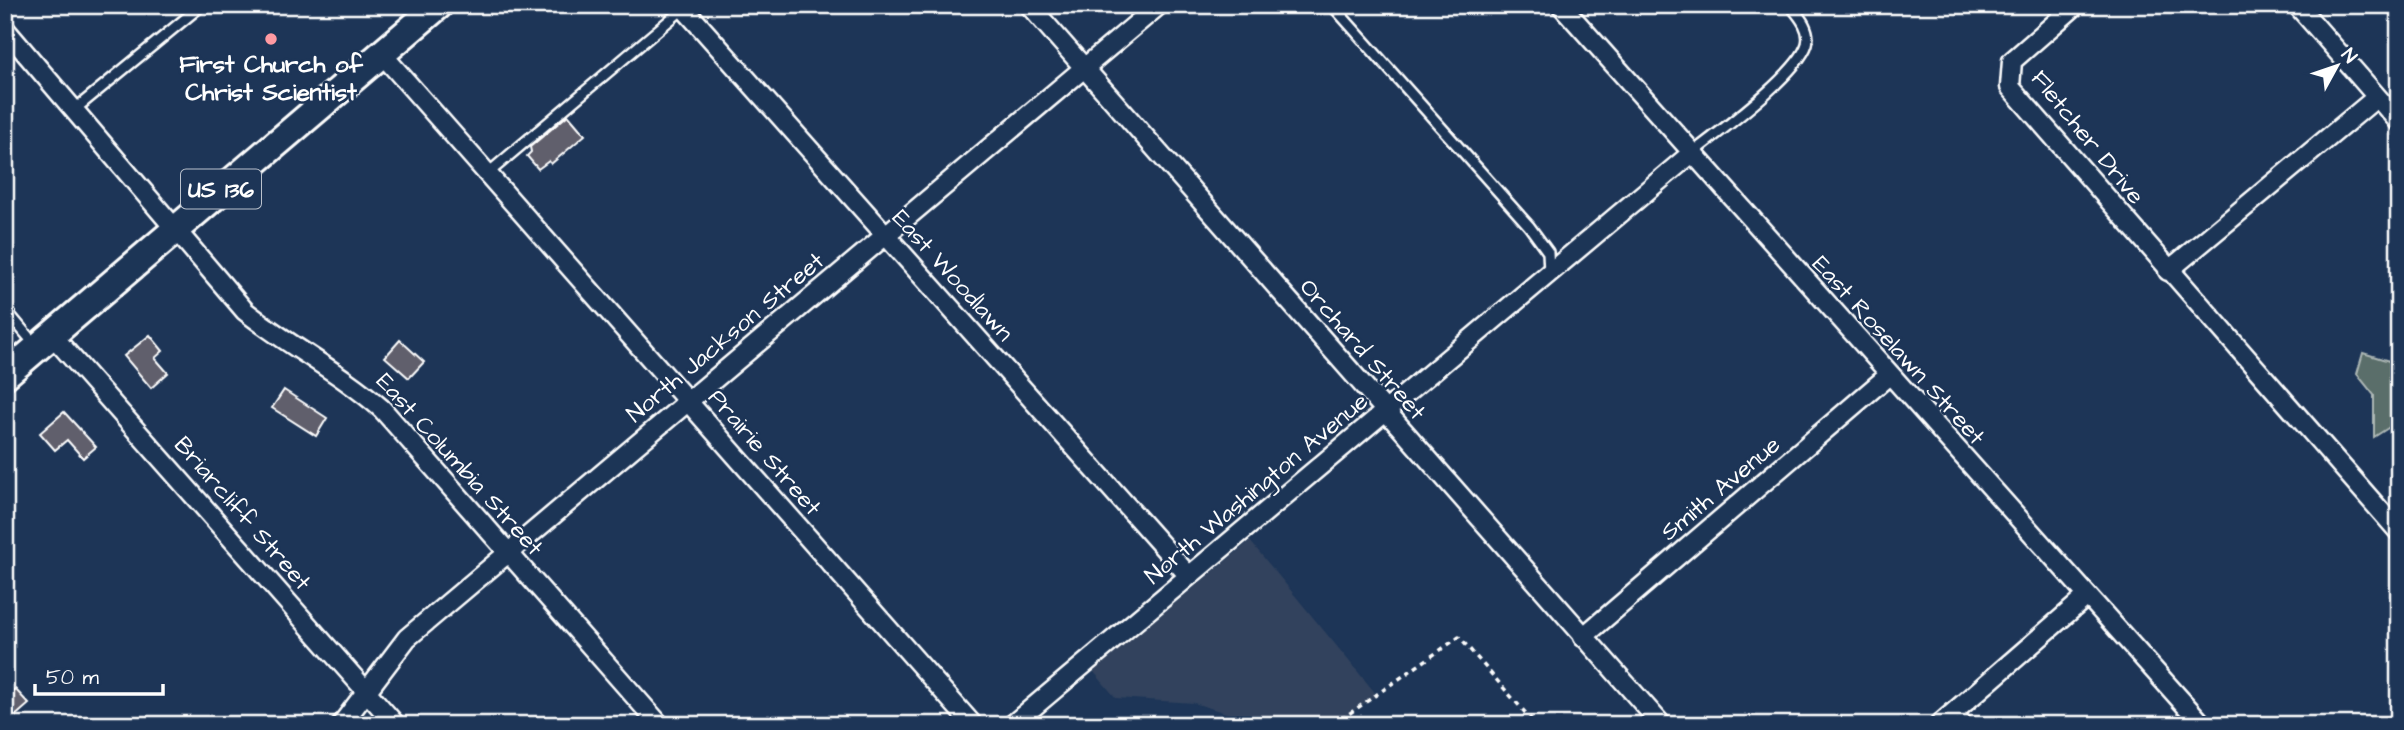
<svg xmlns="http://www.w3.org/2000/svg" width="2404" height="730" viewBox="0 0 2404 730" font-family="'Architects Daughter',sans-serif">
<style>
.built{fill:#31425d}
.green{fill:#5a6e6a;stroke:#acb6b4;stroke-width:2}
.building{fill:#615f6c;stroke:#fff;stroke-width:2}
.lines{fill:none;stroke-linecap:round;stroke-linejoin:round}
.service-casing{stroke:#fff;stroke-width:14}
.minor-casing{stroke:#fff;stroke-width:23}
.primary-casing{stroke:#fff;stroke-width:32}
.path{stroke:#fff;stroke-width:3.5;stroke-dasharray:5 5;stroke-linecap:butt}
.service{stroke:#1d3557;stroke-width:9}
.minor{stroke:#1d3557;stroke-width:18}
.primary{stroke:#1d3557;stroke-width:26}
.poi-dot{fill:#ff9aa2;stroke:#1d3557;stroke-width:2.5}
.labels{text-anchor:middle;stroke-width:5;stroke-linejoin:round;paint-order:stroke}
.shield{fill:#1d3557;stroke:#bbc2cd;stroke-width:2}
.shield-label{font-size:23px;font-weight:bold;fill:#fff}
.poi-label{font-size:24px;font-weight:bold;fill:#fff;stroke:#1d3557}
.street-label{font-size:24px;fill:#fff;stroke:#1d3557}
</style>
<rect width="100%" height="100%" fill="#1d3557"/>
<filter id="ink" filterUnits="userSpaceOnUse"><feTurbulence type="fractalNoise" baseFrequency=".0143" numOctaves="2"/><feDisplacementMap in="SourceGraphic" scale="14" xChannelSelector="R" yChannelSelector="G"/><feConvolveMatrix kernelMatrix="1 2 1 2 8 2 1 2 1" color-interpolation-filters="sRGB"/></filter>
<g filter="url(#ink)">
<path class="built" d="M1250,541L1377,695L1333,725H1264L1194,703L1116,698L1093,671Z"/>
<path class="green" d="M2363,353L2399,364V421L2374,437V395L2357,374Z"/>
<path class="building" d="M568,115L585,135L551,164L549,161L538,169L527,156L531,152L530,147Z
M150,335L163,351L155,358L168,373L151,388L124,356Z
M400,340L424,362L409,378L385,357Z
M284,390L327,418L316,436L272,408Z
M64,412L96,447L83,458L67,440L55,450L40,433Z
M15,689L29,704L5,725V698Z"/>
<g class="lines">
<g class="service-casing">
<path id="service" d="M1332,5L1529,226L1548,252L1549,272
M74,110L202,5
M1692,153C1719,132 1798,74 1807,44C1811,29 1799,16 1790,5
M486,175L684,8
M5,309L36,346
M1956,711L1969,725"/>
</g>
<g class="minor-casing">
<path id="minor" d="M681,5L1189,576
M1029,5L1662,725
M1561,5L2203,725
M2076,5L2012,61L2010,87L2399,532
M2297,5L2399,122
M5,29L245,311C289,346 340,372 382,409L660,725
M382,54L973,725
M2168,271L2377,97
M52,335L396,725
M1583,637L1889,375
M341,725L407,638L1159,5
M1012,725L1692,153
M1939,725L2086,597"/>
</g>
<g class="primary-casing">
<path id="primary" d="M5,375L439,5"/>
</g>
<path class="path" d="M1333,725L1459,637L1536,725"/>
<use href="#service" class="service"/>
<use href="#minor" class="minor"/>
<use href="#primary" class="primary"/>
</g>
</g>
<circle class="poi-dot" cx="271" cy="39" r="7"/>
<g class="labels">
<rect class="shield" x="181" y="169.5" width="80" height="39" rx="5"/>
<g class="shield-label">
<text x="221" y="197">US 136</text>
</g>
<g class="poi-label">
<text x="271" y="72">First Church of<tspan x="271" dy="28">Christ Scientist</tspan></text>
</g>
<g class="street-label">
<text transform="translate(2088 137) rotate(51)" y="8">Fletcher Drive</text>
<text transform="translate(953 275) rotate(48)" y="8">East Woodlawn</text>
<text transform="translate(725 337) rotate(-40)" y="8">North Jackson Street</text>
<text transform="translate(1363 349) rotate(49)" y="8">Orchard Street</text>
<text transform="translate(1899 350) rotate(48)" y="8">East Roselawn Street</text>
<text transform="translate(765 452) rotate(49)" y="8">Prairie Street</text>
<text transform="translate(460 464) rotate(48)" y="8">East Columbia Street</text>
<text transform="translate(1256 488) rotate(-40)" y="8">North Washington Avenue</text>
<text transform="translate(1720 488) rotate(-40)" y="8">Smith Avenue</text>
<text transform="translate(243 513) rotate(49)" y="8">Briarcliff Street</text>
</g>
</g>
<rect width="2404" height="730" fill="none" stroke="#1d3557" stroke-width="28"/>
<rect x="14" y="14" width="2376" height="702" fill="none" stroke="#fff" stroke-width="2.5" filter="url(#ink)"/>
<g transform="translate(2337 66) rotate(50)" stroke="#1d3557" stroke-width="5" paint-order="stroke">
<path d="M0-5L12 26L0 18L-12 26Z" fill="#ffffff"/>
<text y="-10" font-size="19" font-weight="bold" text-anchor="middle" fill="#ffffff">N</text>
</g>
<path d="M35 684v10h128v-10" fill="none" stroke="#ffffff" stroke-width="3.5"/>
<text x="46" y="684" font-size="21" fill="#ffffff" stroke="#1d3557" stroke-width="5" paint-order="stroke">50 m</text>
</svg>
